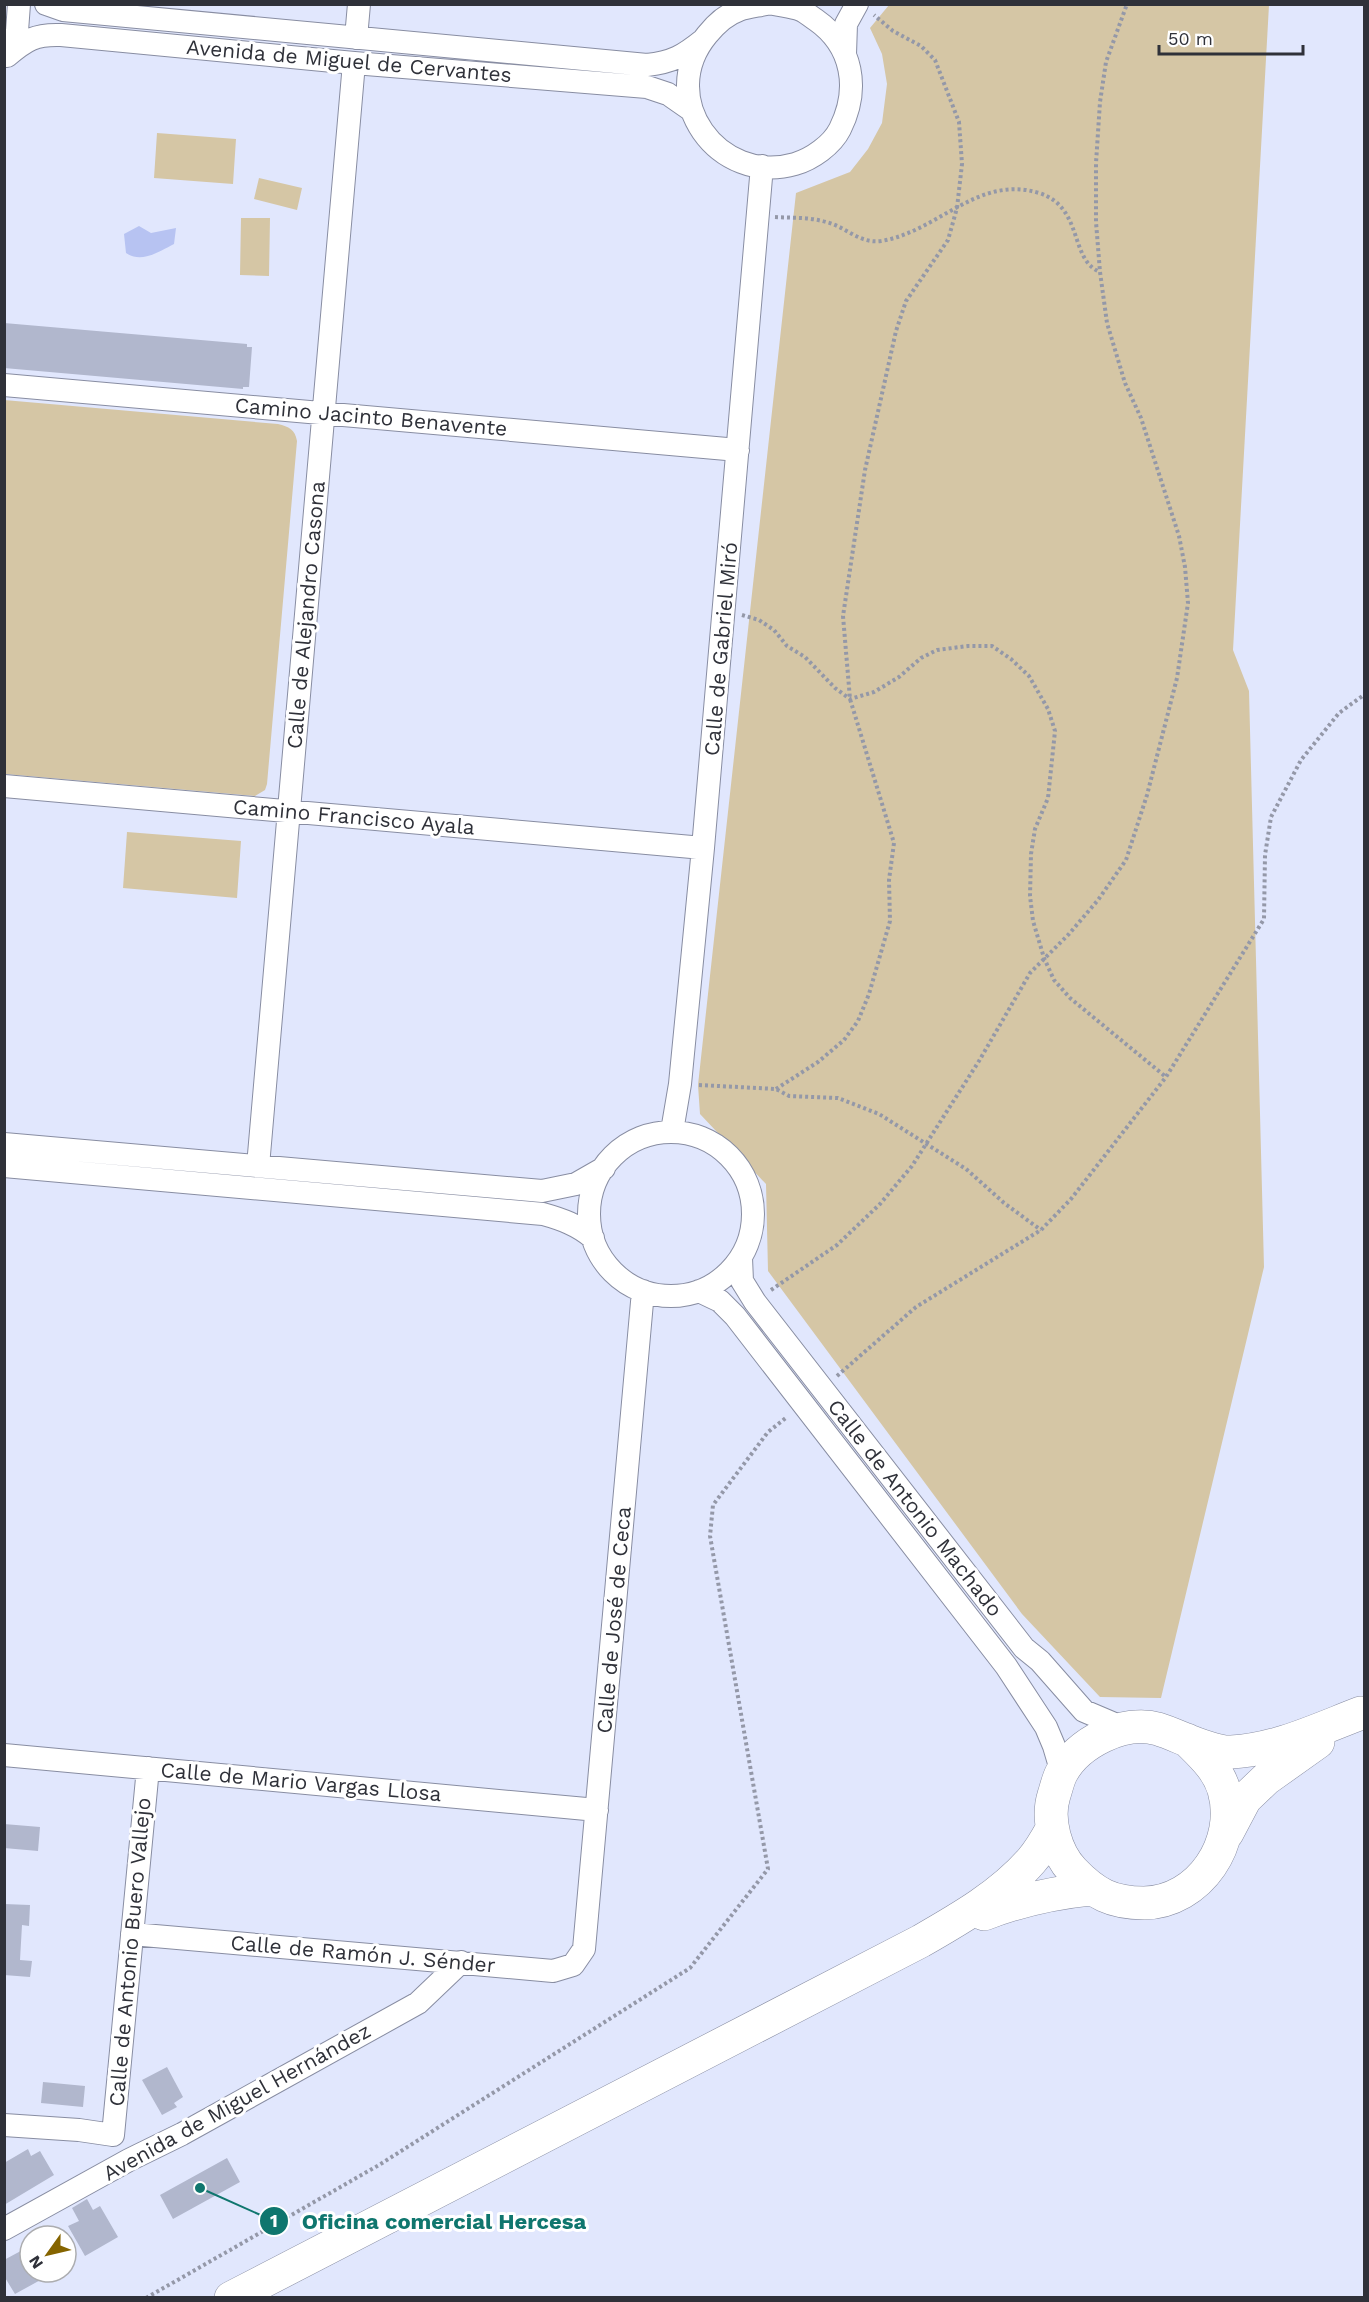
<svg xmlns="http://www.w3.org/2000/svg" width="1369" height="2302" viewBox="0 0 1369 2302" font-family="'Work Sans',sans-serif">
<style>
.green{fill:#d5c6a5}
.water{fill:#b7c3f2}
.building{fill:#b1b7cd}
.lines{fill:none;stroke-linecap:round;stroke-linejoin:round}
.street-casing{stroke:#888da2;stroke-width:24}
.secondary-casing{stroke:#888da2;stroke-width:34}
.path{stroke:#9498a8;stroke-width:4;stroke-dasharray:3 3;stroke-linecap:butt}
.street{stroke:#fff;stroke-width:22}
.secondary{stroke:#fff;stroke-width:33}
.labels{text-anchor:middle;stroke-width:6;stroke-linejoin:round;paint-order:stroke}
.street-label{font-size:21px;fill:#2f3139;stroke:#fff}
.leader{fill:none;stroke:#0f766e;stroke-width:2}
.callout-dot{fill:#0f766e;stroke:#fff;stroke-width:2}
.mark-label{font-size:18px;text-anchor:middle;font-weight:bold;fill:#fff}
.callout-label{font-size:22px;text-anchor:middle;font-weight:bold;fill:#0f766e;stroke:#fff;stroke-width:6;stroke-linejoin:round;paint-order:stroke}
</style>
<rect width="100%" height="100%" fill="#e1e7fd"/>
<path class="green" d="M889,5H1269L1233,650L1249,691L1264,1267L1161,1698L1100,1697L1022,1614L768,1271L766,1184L700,1114L698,1085L796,193L850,172L868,149L882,123L887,84L882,54L870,28Z
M157,133L236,139L233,184L154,178Z
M259,178L302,188L297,210L254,199Z
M241,218H270L269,276L240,275Z
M4,400L278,424C289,427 295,429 297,441L267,784L265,790L255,796L5,774Z
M127,832L241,841L237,898L123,888Z"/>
<path class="water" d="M139,226L151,233L176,228L174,244C160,251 142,264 126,253L124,234Z"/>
<path class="building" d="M4,323L247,344V347H252L249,387H243V389L4,368Z
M4,1824L40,1827L38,1851L4,1848Z
M4,1904L30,1905L29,1926L22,1925L20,1960L32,1961L30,1977L4,1975Z
M167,2067L183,2097L174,2103L177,2107L162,2115L142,2080Z
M43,2082L85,2086L83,2107L41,2103Z
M28,2149L31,2156L40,2151L54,2175L4,2205V2163Z
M227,2158L240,2182L173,2219L160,2195Z
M87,2199L93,2210L100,2206L118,2237L85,2256L68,2226L79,2221L72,2208Z
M30,2246V2272H55L15,2294L4,2276V2260Z"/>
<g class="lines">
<g class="street-casing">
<path id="street" d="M46,4L63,10L647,65C673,62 683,56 703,40
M766,4C757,6 747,7 739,10C727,14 715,25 707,35C655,98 718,186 795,164C812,159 832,145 840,129C860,89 853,46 816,20C811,17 806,12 801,10C793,7 783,6 774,4
M356,38L359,4
M845,54L846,24L857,4
M7,55L17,31L19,4
M7,56C26,40 35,34 61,35L354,63L647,87L668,94L691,110
M4,385L738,450
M4,786L703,848
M672,1131L680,1084L703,848L762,166
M589 1214a82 82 0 1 1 164 0a82 82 0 1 1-164 0Z
M4,1144L542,1191L576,1184L604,1168
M4,1166L543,1214C561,1219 578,1225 593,1238
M258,1166L354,63
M741,1258L742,1281L755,1302L1024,1648L1040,1661L1084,1711L1124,1728
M699,1291L720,1301L735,1316L1006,1666L1046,1727L1054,1746L1062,1773
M4,1755L597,1810
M132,1934L553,1971L573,1965L584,1949L643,1291
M4,2125L79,2130L113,2135
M113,2135L148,1768
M4,2229L129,2160L182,2134L418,2003L461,1962"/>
</g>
<g class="secondary-casing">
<path id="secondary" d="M1187,1740C1202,1755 1218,1769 1224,1790C1239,1842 1200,1902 1144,1903C1112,1903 1095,1894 1073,1871C1056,1853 1046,1820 1054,1795C1056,1789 1058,1780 1061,1774C1077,1743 1124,1719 1158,1729C1178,1735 1210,1753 1231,1752C1276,1750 1319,1729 1361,1713
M1227,1833L1245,1799L1266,1779L1318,1742
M984,1914C1020,1900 1051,1893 1090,1889
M231,2298L921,1941C961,1918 1001,1895 1031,1861C1039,1852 1046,1840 1052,1829"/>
</g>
<path class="path" d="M775,217C792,218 809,217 826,222C845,226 859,244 881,241C938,232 978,174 1039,193C1084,207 1069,260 1100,272
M742,615L759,620L774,630L787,646L805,657L835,688L850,699L874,692L899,677L921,658L937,650L968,646H992L1011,659L1029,676L1048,709L1055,731L1048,798L1035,829L1031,854L1030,896L1033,921L1044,958L1054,980L1070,998L1166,1077
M699,1085L776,1089L789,1096L838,1098L879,1114L966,1169L1004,1203L1041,1230
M776,1089L818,1062L844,1040L858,1021L869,994L890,921L889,880L894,843L850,699L843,616L865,470L896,331L906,301L948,240L957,208L962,164L959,122L935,60L921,46L893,31L874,15
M771,1290L837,1245L880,1204L912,1166L979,1061L1030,973L1069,934L1098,900L1126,860L1147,795L1177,678L1188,603L1185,567L1179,536L1141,418L1125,383L1107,323L1100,272L1096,222V163L1100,102L1106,62L1127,4
M837,1376L916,1307L1041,1230L1071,1199L1166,1077L1264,919L1265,855L1271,817L1301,760L1339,713L1364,695
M146,2298L379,2165L690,1968L768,1869L710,1536L713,1505L768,1432L787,1417"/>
<use href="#street" class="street"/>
<use href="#secondary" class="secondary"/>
</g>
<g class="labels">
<g class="street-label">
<text transform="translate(349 61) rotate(5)" y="7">Avenida de Miguel de Cervantes</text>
<text transform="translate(371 417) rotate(5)" y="7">Camino Jacinto Benavente</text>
<text transform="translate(306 615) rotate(-85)" y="7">Calle de Alejandro Casona</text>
<text transform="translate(721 649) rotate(-85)" y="7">Calle de Gabriel Miró</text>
<text transform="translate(354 817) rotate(5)" y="7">Camino Francisco Ayala</text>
<text transform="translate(915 1508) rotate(52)" y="7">Calle de Antonio Machado</text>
<text transform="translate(614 1620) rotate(-85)" y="7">Calle de José de Ceca</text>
<text transform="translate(301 1782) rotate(5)" y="7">Calle de Mario Vargas Llosa</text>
<text transform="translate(130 1952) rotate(-85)" y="7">Calle de Antonio Buero Vallejo</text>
<text transform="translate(363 1954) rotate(5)" y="7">Calle de Ramón J. Sénder</text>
<text transform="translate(237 2102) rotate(-29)" y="7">Avenida de Miguel Hernández</text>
</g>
</g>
<path class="leader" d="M200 2188L274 2221"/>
<g class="callout-dot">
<circle cx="200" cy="2188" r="6"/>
<circle cx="274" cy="2221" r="15"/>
</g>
<g class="mark-label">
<text x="274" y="2227">1</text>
</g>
<g class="callout-label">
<text x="444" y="2229">Oficina comercial Hercesa</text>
</g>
<rect width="1369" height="2302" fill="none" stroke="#2f3139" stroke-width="12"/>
<g transform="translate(48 2254) rotate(236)"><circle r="28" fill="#ffffff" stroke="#acadb0" stroke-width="1.5"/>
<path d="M0-4.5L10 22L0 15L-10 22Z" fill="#856400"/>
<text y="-9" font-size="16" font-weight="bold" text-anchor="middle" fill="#2f3139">N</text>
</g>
<path d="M1159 45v9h144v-9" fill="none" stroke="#2f3139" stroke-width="3"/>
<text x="1168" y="45" font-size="18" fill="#2f3139" stroke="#ffffff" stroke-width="4.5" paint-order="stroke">50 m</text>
</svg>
